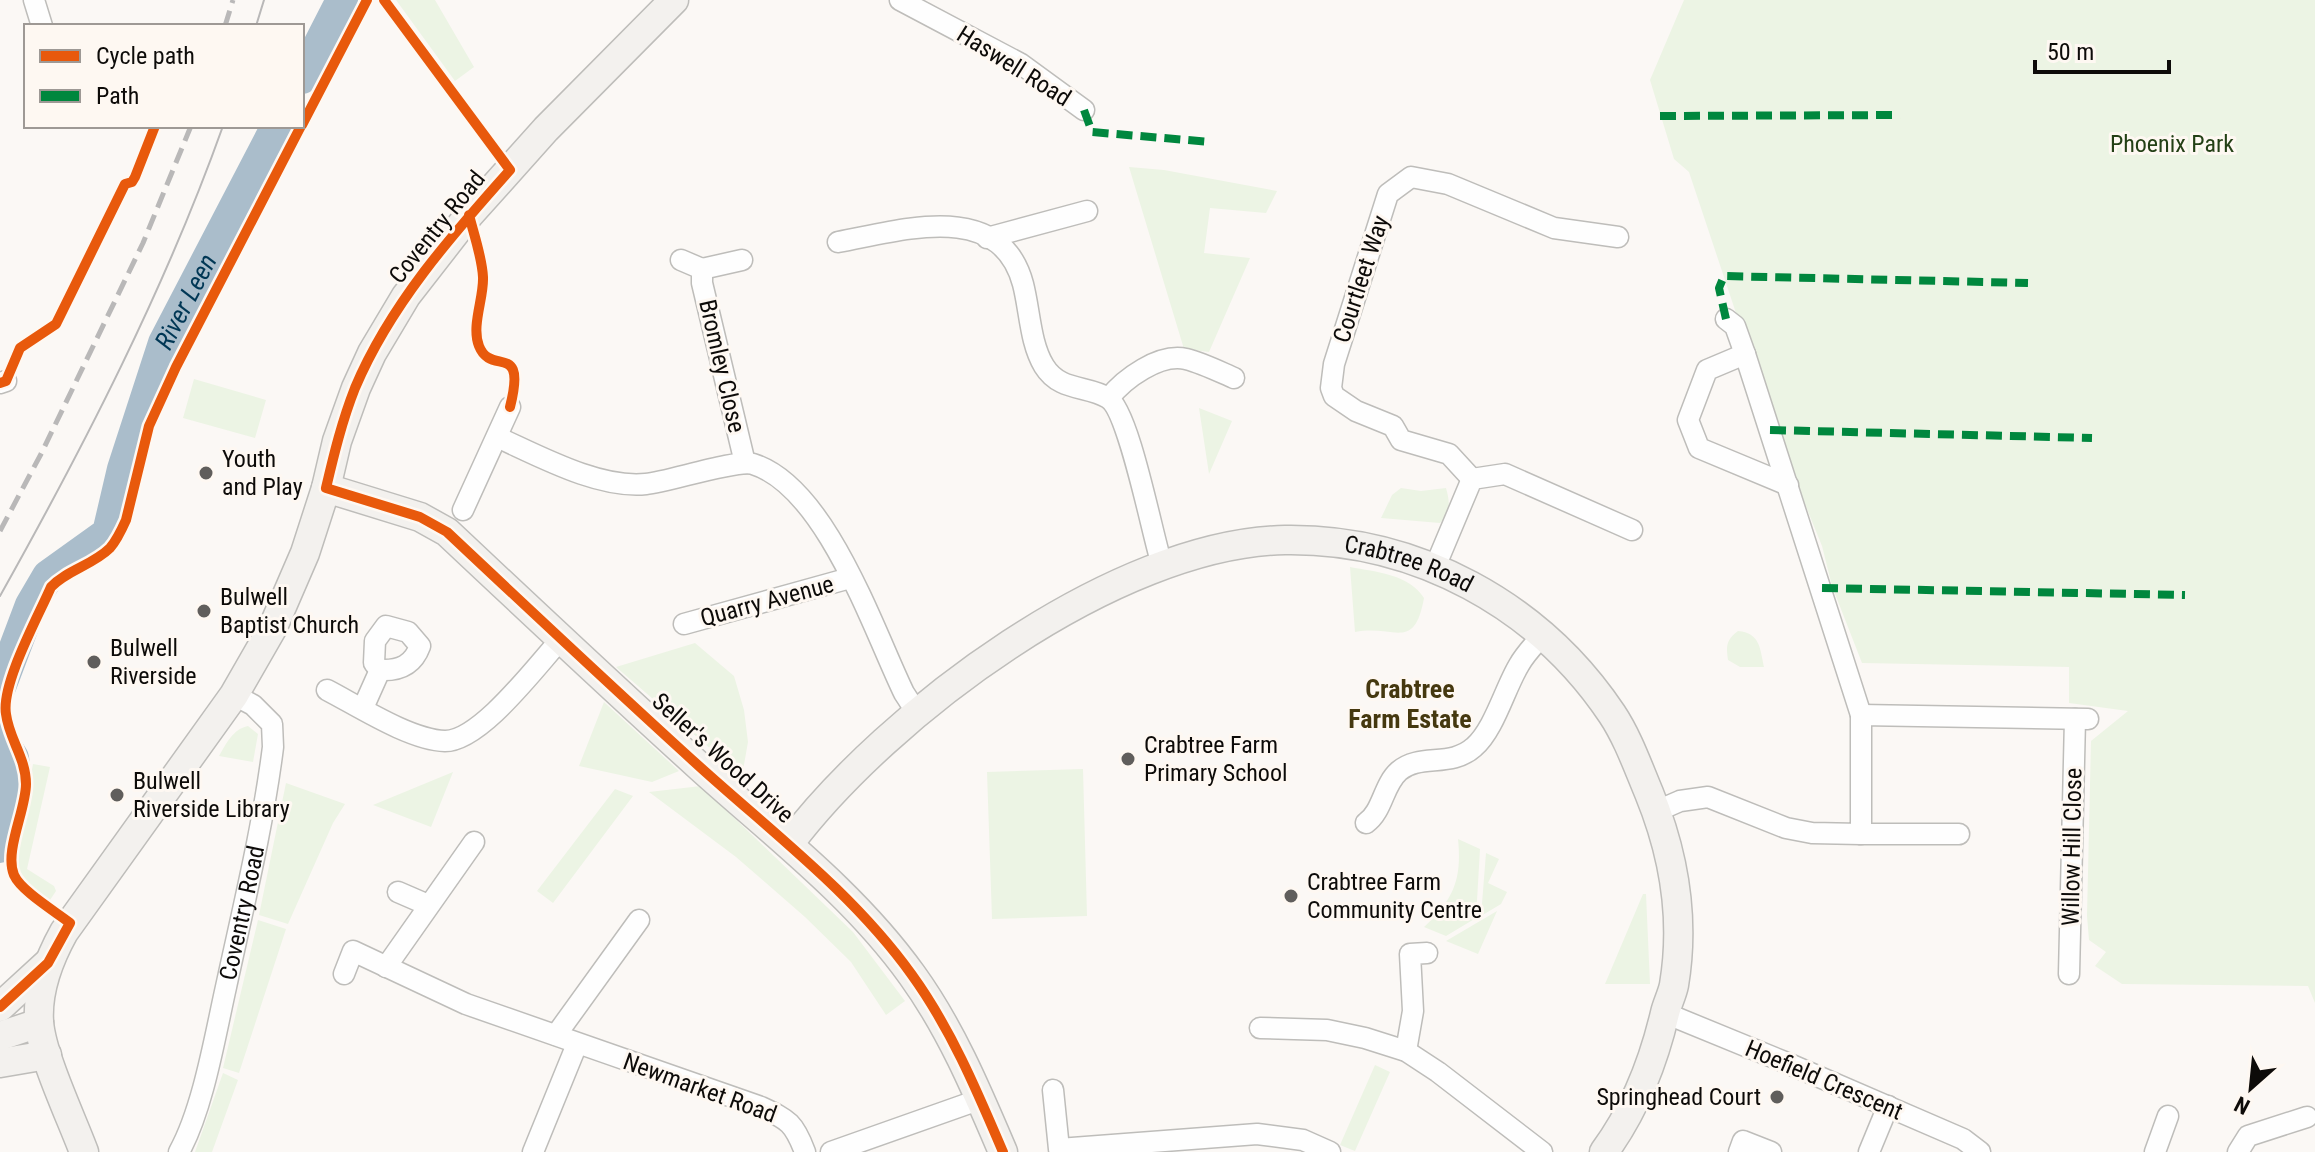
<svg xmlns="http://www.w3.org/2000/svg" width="2315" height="1152" viewBox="0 0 2315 1152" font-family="'Roboto Condensed',sans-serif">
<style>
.green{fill:#ecf4e4}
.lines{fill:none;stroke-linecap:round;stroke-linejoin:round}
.river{stroke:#aabdcb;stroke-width:32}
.street-casing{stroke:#bebdba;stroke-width:23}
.secondary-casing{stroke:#bebdba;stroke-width:31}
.street{stroke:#fefefe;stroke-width:20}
.secondary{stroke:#f3f1ee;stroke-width:28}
.tram{stroke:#b9b8b8;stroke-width:2}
.rail{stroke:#b9b8b8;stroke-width:5;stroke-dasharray:16 8;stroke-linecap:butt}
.quiet{stroke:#00873e;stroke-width:8;stroke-dasharray:16 8;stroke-linecap:butt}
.cycleway-casing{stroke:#fef8f2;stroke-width:15}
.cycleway{stroke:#e8590c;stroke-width:10}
.poi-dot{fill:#605e5c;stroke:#fef8f2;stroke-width:3}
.labels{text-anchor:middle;stroke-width:6;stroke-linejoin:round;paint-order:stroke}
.street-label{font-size:24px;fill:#0d0b09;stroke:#fef8f2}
.park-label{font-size:24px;fill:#244016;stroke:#fef8f2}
.poi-label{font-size:24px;fill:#0d0b09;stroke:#fef8f2;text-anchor:start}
.water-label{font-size:26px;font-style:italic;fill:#003755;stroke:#fef8f2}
.neighbourhood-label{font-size:26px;font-weight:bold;fill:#45380f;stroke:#fef8f2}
</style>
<rect width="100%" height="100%" fill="#fbf8f5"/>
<path class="green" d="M396,0H435L474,67L455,81Z
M1684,0H2315V1003L2308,986L2122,984L2095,966L2106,952L2089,940L2087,916L2091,741L2128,711L2069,703V667L1862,663L1832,586L1822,546L1775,430L1689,172L1674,159L1650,80Z
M1129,167L1164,170L1277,191L1266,213L1210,208L1204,253L1250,258L1209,352L1184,349Z
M194,379L266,400L255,438L183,418Z
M1199,408L1232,421L1209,474Z
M1401,488L1421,491L1446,488C1450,502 1451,513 1440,523L1381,518L1392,495Z
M1350,567C1376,572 1409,574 1424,598C1414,653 1394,624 1355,632Z
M1738,631C1760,633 1760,648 1764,667H1740L1728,660C1726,646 1726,640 1738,631Z
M695,643L734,676L744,710L748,742L742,776L616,667Z
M604,702L679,771L652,782L579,766Z
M248,726L258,734L253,762L219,756C226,744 233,729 248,726Z
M33,764L50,767L27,869L54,886L56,891L48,903C33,892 20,884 14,866Z
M1083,769L1087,916L992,919L987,772Z
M453,772L431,827L373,805Z
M286,783L345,804L333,823L288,924L259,915Z
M701,786L853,932L905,1001L886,1015L851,962L805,917L736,857L649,792Z
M615,789L633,796L553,903L537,891Z
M1458,839L1480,849L1476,918L1446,936L1424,927C1454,899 1462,879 1458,839Z
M1486,853L1499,859L1488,883L1507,892L1501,904L1481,916Z
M1643,894H1646L1650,984H1605Z
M1497,911L1478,954L1446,941Z
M258,920L286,929L239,1073L223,1068Z
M1375,1065L1390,1072L1355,1151L1340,1145Z
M223,1073L238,1080L212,1152H195Z"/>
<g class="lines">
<g class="river">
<path d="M302,78L342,0"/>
<path id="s1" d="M0,687L31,605L48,576L108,533L123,469L164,343L277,126"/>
<path d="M0,737L13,758L15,772L0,847"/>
</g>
<g class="street-casing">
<g id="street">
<path d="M34,0L42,26"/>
<path d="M900,0L1021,64L1084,110"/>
<path d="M987,238L1087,211"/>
<path d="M838,242C900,231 1000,198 1023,284C1030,311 1030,343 1044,366C1060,392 1087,385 1108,398C1129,411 1152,534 1162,565"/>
<path d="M681,260L702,269V283L745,463"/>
<path d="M702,269L742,260"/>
<path d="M1726,319L1735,326L1745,354L1861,715"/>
<path d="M1745,354L1707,370L1688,420L1699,448L1788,485"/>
<path d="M0,383L6,381"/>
<path d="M1109,398C1124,379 1159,353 1186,359C1202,363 1218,371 1234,378"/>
<path d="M497,437C539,456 599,489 646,484C668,482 737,459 753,464C826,487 873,629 904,693L917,713"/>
<path d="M1472,479L1449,454L1401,440L1393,426L1356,411L1334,396L1331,388L1334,364L1388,194L1411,177L1448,184L1554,228L1618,237"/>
<path d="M463,510L510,407"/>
<path d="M1435,567L1472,479L1505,474L1632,530"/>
<path d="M684,624L850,578"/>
<path d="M386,626L408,632L420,646C413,665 400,671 380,670L374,663L375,641Z"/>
<path d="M327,690C358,706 410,740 445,741C481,741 537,665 562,638"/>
<path d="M363,708L380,670"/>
<path d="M1657,811L1680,801L1708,797L1786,828L1812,833L1861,834V715L2088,719"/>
<path d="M1366,823C1383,811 1383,785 1399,771C1420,753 1451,768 1474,747C1494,730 1505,688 1519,665C1525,654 1534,645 1542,636"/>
<path d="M1861,834H1959"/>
<path d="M398,892L428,905"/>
<path d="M386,967L474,842"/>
<path d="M344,974L353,951L466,1004L761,1107C789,1120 794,1123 805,1152"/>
<path d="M2069,974L2075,719"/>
<path d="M1665,1013L1787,1063L1963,1139L1980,1152"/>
<path d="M1260,1028L1327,1030L1365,1038L1406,1051L1438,1072L1542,1152"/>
<path d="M556,1035L639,920"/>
<path d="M1406,1051L1413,1011L1410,954L1427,953"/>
<path d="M1053,1090L1059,1149L1257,1134L1303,1140L1330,1152"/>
<path id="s2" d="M179,1152C203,1109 215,1036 226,987C243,908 263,827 273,747L272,724L253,705L234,695"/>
<path d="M533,1152L577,1044"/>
<path d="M831,1152L981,1099"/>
<path d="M1739,1152L1743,1141L1771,1152"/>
<path d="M1869,1152L1888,1106"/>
<path d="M2155,1152L2168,1116"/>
<path d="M2238,1152L2248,1136L2307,1117"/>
</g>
</g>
<g class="secondary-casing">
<g id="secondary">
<path d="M326,488L420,517L447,532C531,611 615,690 700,767C773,833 854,894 912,975C951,1029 977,1091 1003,1152"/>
<path id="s3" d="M789,844C888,713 1115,543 1285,540C1416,538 1539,605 1612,714C1628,738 1638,767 1649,793C1674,854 1685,919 1674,985C1672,995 1667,1004 1665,1013C1653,1064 1635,1110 1604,1152"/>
<path d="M0,1007L48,963"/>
<path d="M0,1036L39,1023"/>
<path d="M0,1063L47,1055"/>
<path d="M84,1152C71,1117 42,1057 39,1022C37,990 49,959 64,932L234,695L273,627L305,553L326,488L337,441L356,388L372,353L406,296L469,215L546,129L674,0"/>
</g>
</g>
<use href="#street" class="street"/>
<use href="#secondary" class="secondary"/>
<path class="tram" d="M256,26L264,0
M0,596C84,446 165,289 223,126"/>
<path class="rail" d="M225,26L233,0
M0,531L41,454L143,243L191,126"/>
<path class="quiet" d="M1084,110L1092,132L1211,142
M1660,116L1900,115
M1726,319L1719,288L1724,276L2028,283
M1770,430L2092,438
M1822,588L2185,595"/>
<g class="cycleway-casing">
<path id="cycleway" d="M384,0L510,170C451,236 390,305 355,388C342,421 334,454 326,488L420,517L447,532C531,611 615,690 700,767C773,833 854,894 912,975C951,1029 977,1091 1003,1152
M302,125L367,0
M469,215C474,235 482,257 483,277C484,298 471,326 479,346C491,377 527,340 510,407
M0,383L6,381L20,348L56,324L125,184L132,182L135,177L155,126
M0,1007L48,963L70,923C56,912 21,891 14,875C4,851 26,810 26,784C26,758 9,739 6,714C1,684 38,617 51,587C67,570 93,565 110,548C117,540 122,529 126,520L149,426L176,367L301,126"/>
</g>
<use href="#cycleway" class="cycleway"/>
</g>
<g class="poi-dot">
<circle cx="206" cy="473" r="8"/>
<circle cx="204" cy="611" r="8"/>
<circle cx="94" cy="662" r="8"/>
<circle cx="1128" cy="759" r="8"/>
<circle cx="117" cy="795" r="8"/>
<circle cx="1291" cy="896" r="8"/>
<circle cx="1777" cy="1097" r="8"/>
</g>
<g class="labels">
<g class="street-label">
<text transform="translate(1014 66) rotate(32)" y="8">Haswell Road</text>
<text transform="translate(437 227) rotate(-51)" y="8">Coventry Road</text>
<text transform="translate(1361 279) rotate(-72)" y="8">Courtleet Way</text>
<text transform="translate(722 366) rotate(77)" y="8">Bromley Close</text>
<text dy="8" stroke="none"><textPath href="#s3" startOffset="724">Crabtree Road</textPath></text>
<text transform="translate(767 601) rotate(-15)" y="8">Quarry Avenue</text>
<text transform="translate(723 758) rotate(42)" y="8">Seller's Wood Drive</text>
<text transform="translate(2072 847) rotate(-89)" y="8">Willow Hill Close</text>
<text dy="8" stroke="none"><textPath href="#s2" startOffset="248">Coventry Road</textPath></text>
<text transform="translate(1824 1080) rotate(23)" y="8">Hoefield Crescent</text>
<text transform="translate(700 1088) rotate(20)" y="8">Newmarket Road</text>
</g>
<g class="park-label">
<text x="2172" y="152">Phoenix Park</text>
</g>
<g class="poi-label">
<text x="222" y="467">Youth<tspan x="222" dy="28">and Play</tspan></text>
<text x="220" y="605">Bulwell<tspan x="220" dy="28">Baptist Church</tspan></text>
<text x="110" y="656">Bulwell<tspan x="110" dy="28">Riverside</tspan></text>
<text x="1144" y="753">Crabtree Farm<tspan x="1144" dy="28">Primary School</tspan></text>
<text x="133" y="789">Bulwell<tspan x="133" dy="28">Riverside Library</tspan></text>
<text x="1307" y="890">Crabtree Farm<tspan x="1307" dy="28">Community Centre</tspan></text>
<text x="1761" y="1105" text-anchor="end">Springhead Court</text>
</g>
<g class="water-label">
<text dy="9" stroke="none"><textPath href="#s1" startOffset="440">River Leen</textPath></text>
</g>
<g class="neighbourhood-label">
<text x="1410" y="698">Crabtree<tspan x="1410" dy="30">Farm Estate</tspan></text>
</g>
</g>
<rect x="24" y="24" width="280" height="104" fill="#fef8f2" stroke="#9e9995" stroke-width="2"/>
<rect x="40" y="50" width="40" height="12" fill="#e8590c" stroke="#9e9995" stroke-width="2"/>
<text x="96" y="64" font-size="24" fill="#0d0b09">Cycle path</text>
<rect x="40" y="90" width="40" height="12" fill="#00873e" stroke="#9e9995" stroke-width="2"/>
<text x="96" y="104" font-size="24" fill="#0d0b09">Path</text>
<g transform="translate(2251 1088) rotate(207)" stroke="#fef8f2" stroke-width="6" paint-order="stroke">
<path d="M0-6L14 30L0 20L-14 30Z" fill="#0d0b09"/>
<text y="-12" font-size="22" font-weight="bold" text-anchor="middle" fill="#0d0b09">N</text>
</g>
<path d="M2035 60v12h134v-12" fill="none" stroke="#0d0b09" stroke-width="4"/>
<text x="2047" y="60" font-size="24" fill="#0d0b09" stroke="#fef8f2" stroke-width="6" paint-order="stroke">50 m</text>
</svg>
